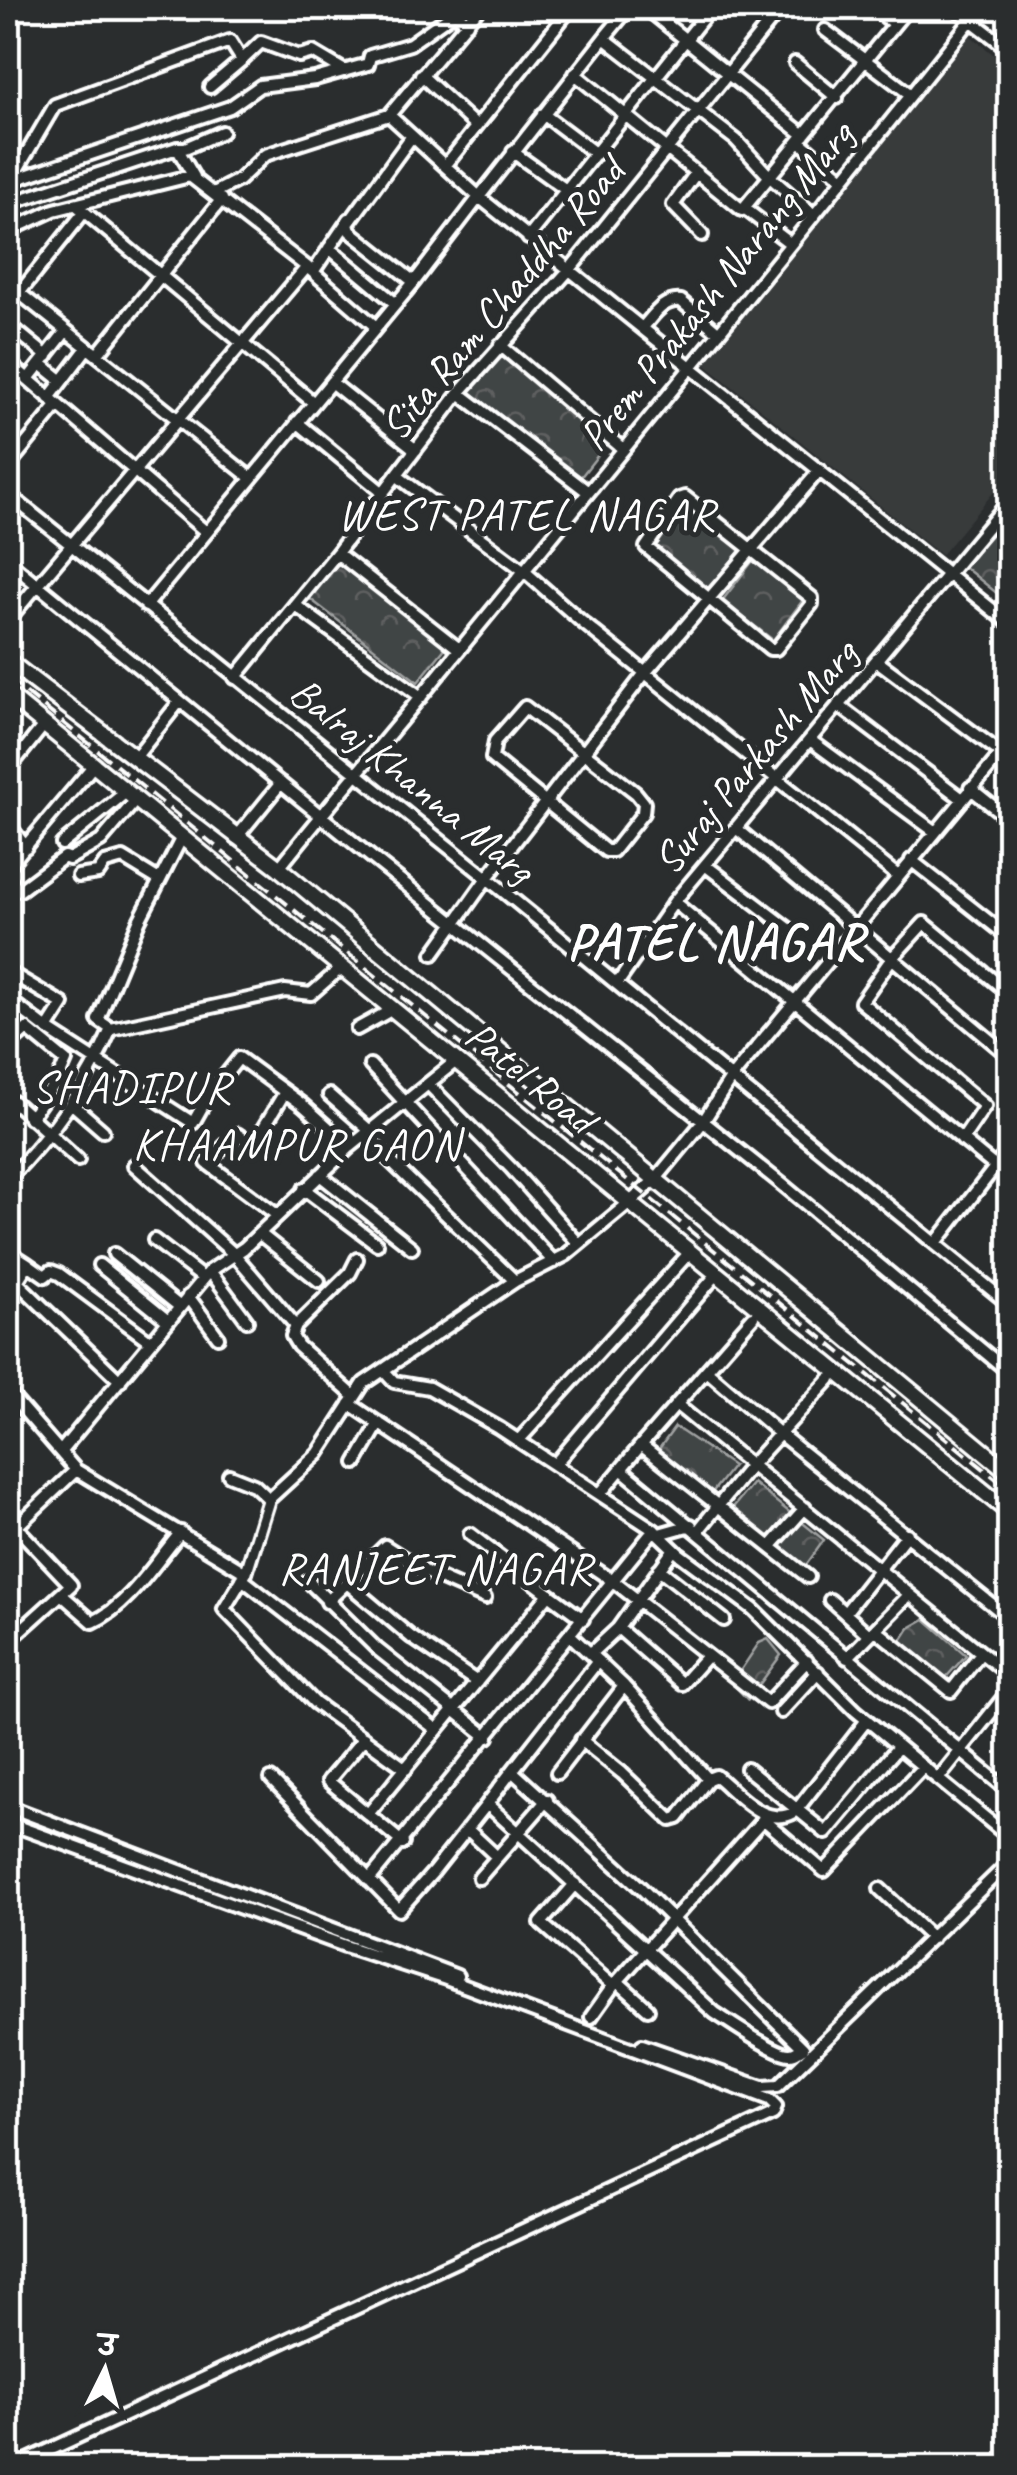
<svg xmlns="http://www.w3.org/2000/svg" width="1017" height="2475" viewBox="0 0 1017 2475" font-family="Caveat,'Playpen Sans Deva',sans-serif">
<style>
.built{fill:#373a3b}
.forest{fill:url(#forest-crowns);stroke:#a0a2a2;stroke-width:2.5}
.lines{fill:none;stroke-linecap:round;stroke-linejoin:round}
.stream{stroke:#a6a7a7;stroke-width:4}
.street-casing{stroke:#fff;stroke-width:18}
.secondary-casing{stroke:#fff;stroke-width:21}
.street{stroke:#2a2d2e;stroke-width:10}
.secondary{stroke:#2a2d2e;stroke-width:14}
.rail{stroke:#fff;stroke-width:4;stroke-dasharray:15 8;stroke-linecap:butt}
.labels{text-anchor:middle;stroke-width:10;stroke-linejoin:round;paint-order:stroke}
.street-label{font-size:42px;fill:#fff;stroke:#2a2d2e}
.neighbourhood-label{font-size:45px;letter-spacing:2.5px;fill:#fff;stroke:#2a2d2e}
.district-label{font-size:52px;font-weight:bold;letter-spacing:2.5px;fill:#fff;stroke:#2a2d2e}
</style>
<defs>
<pattern id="forest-crowns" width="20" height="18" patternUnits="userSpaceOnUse" patternTransform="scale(2.5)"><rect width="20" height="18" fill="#414445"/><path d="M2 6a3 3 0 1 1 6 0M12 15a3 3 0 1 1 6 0" fill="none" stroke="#5e6061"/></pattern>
</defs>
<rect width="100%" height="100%" fill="#2a2d2e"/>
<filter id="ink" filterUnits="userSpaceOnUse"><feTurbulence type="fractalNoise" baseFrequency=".01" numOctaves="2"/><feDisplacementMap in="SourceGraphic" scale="20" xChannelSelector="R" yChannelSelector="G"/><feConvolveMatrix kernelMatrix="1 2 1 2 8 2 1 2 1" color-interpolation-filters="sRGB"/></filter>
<g filter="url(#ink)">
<path class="built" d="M967,33L1009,67V474L941,555L697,358Z"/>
<path class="forest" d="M498,354L609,441L580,478L469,391Z
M686,500L745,544L709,591L650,546Z
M1009,510V603L963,566Z
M755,558L806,596L773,640L722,601Z
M333,559L446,647L418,682L305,595Z
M675,1427L733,1466L711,1494L656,1453Z
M753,1483L824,1540L804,1568L730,1511Z
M925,1619L966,1655L941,1683L898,1645L909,1628Z
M768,1639L781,1655L748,1700L732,1683L759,1643Z"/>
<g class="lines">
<path class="stream" d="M8,1814L317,1928"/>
<g class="street-casing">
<path id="street" d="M479,8L389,115L479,197L604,38
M629,8L604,38L736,140L769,176L814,215
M646,8L804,135
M874,8L894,24
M955,8L1010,50
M825,30L911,95
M795,63L837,98
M575,74L742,210L908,8
M421,75L476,126
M210,87L242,60
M543,114L596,154
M412,136L348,224L350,231L414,282
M799,141L843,179
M177,148L194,177
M513,152L566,190
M445,166L571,8
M696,173L673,205L702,235
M11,180L55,105L230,41L242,60L261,42L299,56L313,52L345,71
M8,182L230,107L260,86L315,79L368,64L370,56L410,44L455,12L467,23
M214,193L239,180L265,155L389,115
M8,204L177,148H185L222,132
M76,205L314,403
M744,208L791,244
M8,231L54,210L190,176L307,267L376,327
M528,238L711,8
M329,248L396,304
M313,272L349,219
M8,284L251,478
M8,307L84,212
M8,324L47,356
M643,327C654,315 663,299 681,301L719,333
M500,345L623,449
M97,355L222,199
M8,362L206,532
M41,364L62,381
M28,379L66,331
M331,382L416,450
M459,393L588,492
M49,398L87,348
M297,422L382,492
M8,466L58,405
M396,475L523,570L582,622L898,876
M8,494L487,878L1010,1305
M685,497L812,598V604L776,649H770L646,547L679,499Z
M337,553L459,649
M8,561L375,860L783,1185L1010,1373
M295,605L421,697
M146,606L414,282L479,197L1010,624
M8,620L307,267
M877,661L1001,753
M235,678L337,553L459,393L571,268L781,8
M838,705L961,798
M525,707L636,793L644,803L643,813L613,851H606L492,758L495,741Z
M810,740L934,831
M134,759L180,701
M8,770L44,725
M970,788L1010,820
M8,824L26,847
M736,828L1010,1057
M236,838L281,783
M62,844L126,792
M911,860L1010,938
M705,865L789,929
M8,867L93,766
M279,868C326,809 375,752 423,694C607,470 791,246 971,20
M78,876L98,873L105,863L123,858L159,880
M9,879L20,890L64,857L69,859L101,841L136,800
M674,902L1010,1179
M433,954L487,878L645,673L820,470
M9,972L63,1004L47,1029
M617,984L674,902L1010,500
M8,999L47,1029L193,1123L207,1098L239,1058L303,1105L350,1147
M111,1029L285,991L311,994L342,967
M357,1029L393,1009
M8,1046L27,1029L66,1061L59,1077L30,1118
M370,1065L554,1262
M428,1084L511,1168L579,1244
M329,1095L370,1131
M14,1102L78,1160
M71,1103L103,1131
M364,1136L515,1281
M962,1140L985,1106L861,1002L892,958L924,923L1010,994
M134,1165L235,1255L296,1326
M320,1175L412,1248
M8,1179C52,1135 86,1087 111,1029L98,1020L139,921L182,837
M304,1189L377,1244
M277,1215L207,1163L237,1134L253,1145L285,1092
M260,1234L319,1281
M154,1240L203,1278
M935,1244L1010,1148
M8,1251L28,1264L8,1295
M114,1254L180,1307
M28,1264L45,1276L51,1271L59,1274L151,1342
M99,1265L168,1321
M210,1271L247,1321
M18,1283L120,1381
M188,1296L218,1337
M753,1317L641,1445L808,1577
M383,1370L394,1382L429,1388L499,1428L654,1530
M707,1371L780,1434L1010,1619
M8,1392L76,1470
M355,1397L298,1346L292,1336L296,1326L350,1273L357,1259
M350,1404L613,1581L768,1703L807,1661
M677,1405L1010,1676
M519,1440L690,1252
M61,1451L210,1271L244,1248L350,1147L456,1061
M356,1463L379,1423
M555,1464L717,1274
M621,1469L1010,1792
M229,1475L254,1485L269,1499
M600,1494L641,1445
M697,1532L752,1464L830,1379
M470,1534L549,1594
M659,1534L691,1525
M771,1546L805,1508
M659,1569L724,1620
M242,1579L437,1730
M308,1581L377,1649L488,1737
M347,1583L411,1637L477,1682
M61,1594L93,1622C129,1606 156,1561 181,1532
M830,1600L868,1634
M327,1602L385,1546L426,1572L485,1598
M845,1613L907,1534
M618,1628L682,1684L706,1657
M876,1630L951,1691L981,1653
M570,1635L624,1686L708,1779L716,1776C738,1794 765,1829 795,1812L867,1720
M8,1642L71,1585L20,1531L18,1525L76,1470L246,1573
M590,1654L618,1628L674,1549
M847,1658L909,1595
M598,1661L512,1771L642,1889L802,2047
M1010,1689L938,1779L1010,1838
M781,1712L818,1672
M364,1738L328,1781L403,1843
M581,1740L622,1773L671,1820L678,1818L708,1779
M406,1769L315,1703L224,1609L246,1573L269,1499L318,1454L364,1383L515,1281L566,1255L630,1202L655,1180L703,1122L731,1078L1010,743
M747,1769L826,1833L898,1747
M512,1771L487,1804L715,2013C728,2021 776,2055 790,2054C795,2054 799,2050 803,2048
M557,1773L624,1686
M271,1779L399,1910L434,1871L487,1804
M8,1806L457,1976
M368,1814L549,1594L583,1619
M763,1819L824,1871L923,1767
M8,1823L345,1946L446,1979L769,2100L776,2107L773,2114L11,2468
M467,1829L497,1857
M1000,1871L1010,1860
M479,1878L547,1800
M369,1880L654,1530L679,1554L753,1609L856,1711L938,1779
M575,1884L541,1923L613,1986L766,1816
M880,1889L932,1938
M617,1981L648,2009
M591,2017L613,1986
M642,2045L762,2087L778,2086L1000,1871L1010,1878"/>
</g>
<g class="secondary-casing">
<path id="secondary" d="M8,661L279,868L1010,1473
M8,695L1010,1513"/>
</g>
<use href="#street" class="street"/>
<use href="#secondary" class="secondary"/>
<path class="rail" d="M8,678L1010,1490"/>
</g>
</g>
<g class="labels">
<g class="street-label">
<text transform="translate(715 285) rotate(-51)" y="15">Prem Prakash Narang Marg</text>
<text transform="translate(501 298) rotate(-50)" y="15">Sita Ram Chaddha Road</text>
<text transform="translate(754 756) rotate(-50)" y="15">Suraj Parkash Marg</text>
<text transform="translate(413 779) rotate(39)" y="15">Balraj Khanna Marg</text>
<text transform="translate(531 1076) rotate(39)" y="15">Patel Road</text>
</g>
<g class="neighbourhood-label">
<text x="527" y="529">WEST PATEL NAGAR</text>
<text x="132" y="1102">SHADIPUR</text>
<text x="297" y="1159">KHAAMPUR GAON</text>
<text x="436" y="1583">RANJEET NAGAR</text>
</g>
<g class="district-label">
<text x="716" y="959">PATEL NAGAR</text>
</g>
</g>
<rect width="1017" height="2475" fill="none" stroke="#2a2d2e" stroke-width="40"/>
<rect x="20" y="20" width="977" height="2435" fill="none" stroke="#fff" stroke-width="4" filter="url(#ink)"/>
<g transform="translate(105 2370) rotate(5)" stroke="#2a2d2e" stroke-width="8" paint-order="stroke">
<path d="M0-8L18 38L0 25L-18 38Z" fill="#ffffff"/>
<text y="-15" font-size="28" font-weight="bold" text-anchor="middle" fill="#ffffff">उ</text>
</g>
</svg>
